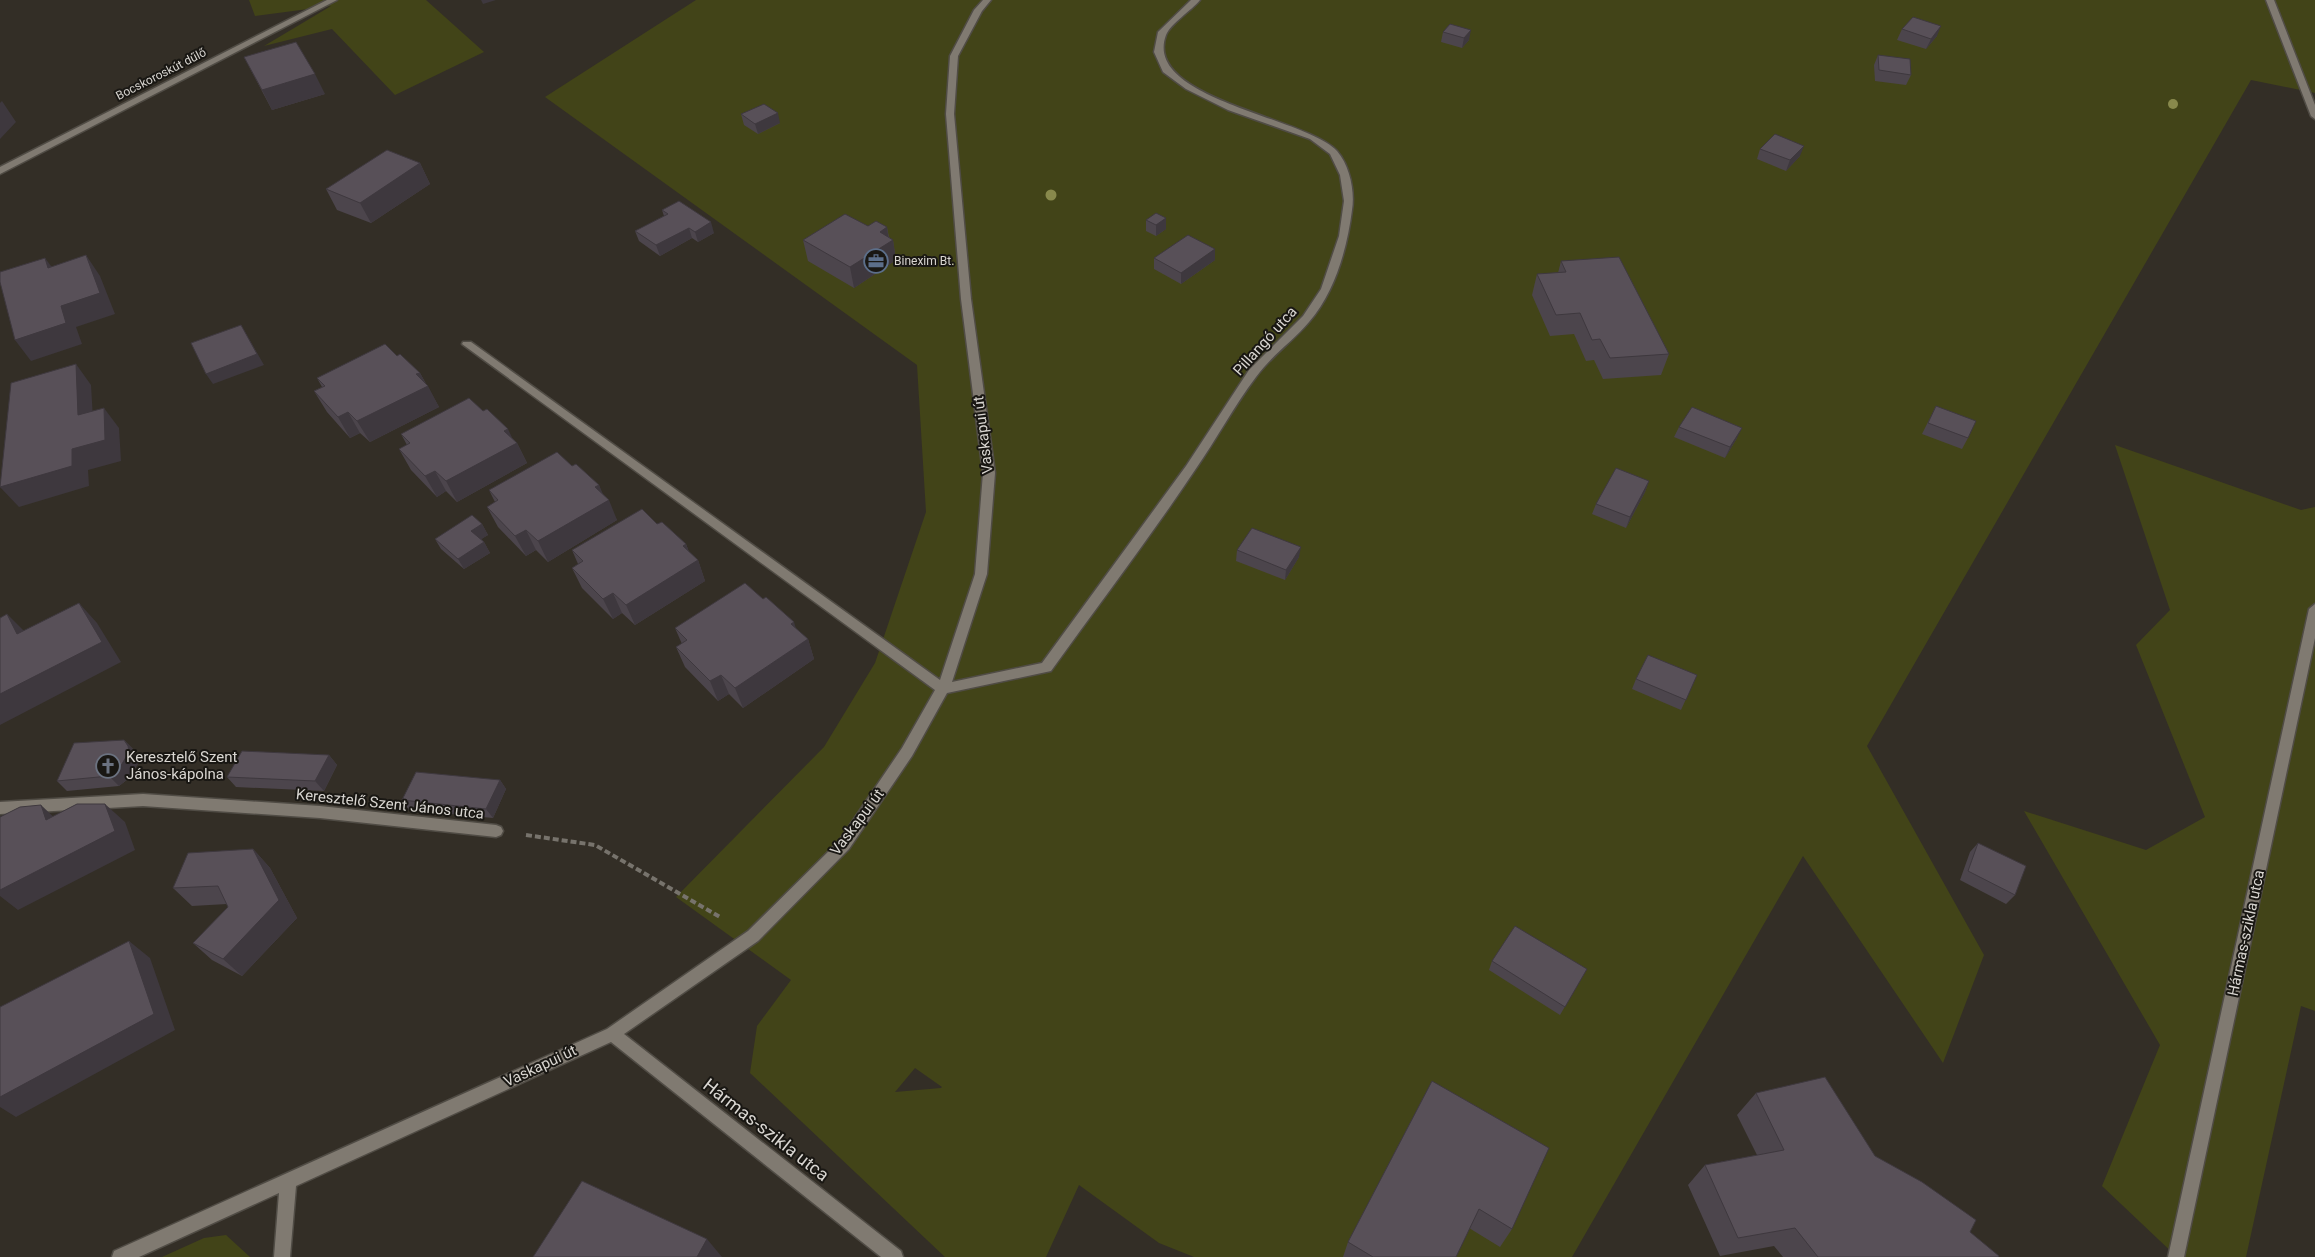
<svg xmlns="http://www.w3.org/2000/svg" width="2315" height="1257" viewBox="0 0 2315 1257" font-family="Roboto,sans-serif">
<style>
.green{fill:#424418;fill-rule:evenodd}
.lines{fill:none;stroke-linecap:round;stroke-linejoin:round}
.minor-casing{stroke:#504c45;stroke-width:3}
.path{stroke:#77736c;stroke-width:4;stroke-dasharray:6 3;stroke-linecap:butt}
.minor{fill:#807a71;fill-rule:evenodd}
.tree{fill:#88894c}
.wall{fill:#4c454c}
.shaded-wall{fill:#3e383e}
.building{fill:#585058;stroke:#3e383e}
.labels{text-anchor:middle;stroke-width:4;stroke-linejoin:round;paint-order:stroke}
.far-street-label{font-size:12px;fill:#d9d6d1;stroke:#191713}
.far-poi-label{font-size:12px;fill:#d9d6d1;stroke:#191713;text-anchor:start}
.street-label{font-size:15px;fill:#d9d6d1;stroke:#191713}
.poi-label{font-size:15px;fill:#d9d6d1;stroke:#191713;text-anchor:start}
.near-street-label{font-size:18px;fill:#d9d6d1;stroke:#191713}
</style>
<rect width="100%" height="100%" fill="#332e26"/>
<path class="green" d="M249,0H426L484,52L395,95L332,29L264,46L331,6L255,16Z
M696,0H2315V93L2251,80L1867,746L1984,955L1943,1063L1803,856L1572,1257H1194L1159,1243L1079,1185L1046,1257H945L750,1073L757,1026L791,980L676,897L824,747L875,663L926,512L917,365L545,97ZM915,1068L942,1087L941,1088L895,1092Z
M2115,445L2301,510L2315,507V1011L2301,1006L2246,1257H2177L2102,1186L2160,1045L2024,811L2146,850L2205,817L2136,645L2170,610Z
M226,1235L250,1257H162L204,1238Z"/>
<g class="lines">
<g class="minor-casing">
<path id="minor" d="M327,0H337L0,174V167Z
M983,0H991L982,11L958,56L954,114L971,299L995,473L987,574L952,682L1042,663L1186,466L1249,370L1303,316L1321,289L1339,236L1344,201L1340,175L1330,154L1310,139L1228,110L1186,89L1163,72L1154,52L1158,32L1191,0H1200C1192,10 1170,24 1166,35C1142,99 1306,117 1337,151C1350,166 1355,192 1352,210C1347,249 1335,292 1309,322C1293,341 1271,356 1256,377C1234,406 1216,440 1195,470C1149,539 1099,604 1051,671L947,693L912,756L849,849L758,941L624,1034L901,1251L903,1257H881L611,1042L296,1186L290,1257H274L279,1193L139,1257H112L114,1251L607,1029L748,931L839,841L902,748L935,690L462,344L463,342H471L940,680L975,574L983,473L961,299L946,114L950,56L974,10Z
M2266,0H2274L2315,105V119L2311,116Z
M2315,604V638L2184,1257H2168L2309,609Z
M143,794L320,806L496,825L501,827L503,831L501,835L496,837L320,818L143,806L0,814V802Z"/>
</g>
<path class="path" d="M526,835L595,845L720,917"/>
<use href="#minor" class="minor"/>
</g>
<g class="tree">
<circle cx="2173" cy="104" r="5"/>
<circle cx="1051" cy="195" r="5.5"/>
</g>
<path class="wall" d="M1450,24L1469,40L1462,48L1441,42L1443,32Z
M1902,29L1937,36L1926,49L1897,40Z
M1878,55L1911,75L1906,85L1875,81L1874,65Z
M244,57L325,94L272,110Z
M741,114L780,123L758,134L744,125Z
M1760,149L1800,156L1786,171L1757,159Z
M420,163L430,184L371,223L337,210L326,189Z
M662,210L714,233L698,242L692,238L660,256L639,241L635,231L664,216Z
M1166,218V229L1156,236L1146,231V220Z
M868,226L887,227L889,237L893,240L896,260L854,288L808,261L803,240Z
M1154,258L1215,260L1181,284L1154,269Z
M1561,261L1669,354L1661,375L1603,379L1594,360L1586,361L1574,334L1550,336L1532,295L1537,274L1558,273Z
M397,356L420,373L439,407L370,442L360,433L350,438L327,412L314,391L322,387L317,378Z
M1936,406L1968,438L1962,449L1922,434Z
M1679,427L1737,438L1725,458L1674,437Z
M401,434L512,438L517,443L527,463L457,502L446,491L437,497L411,470L399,449L407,445Z
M572,466L599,485L602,494L617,520L548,562L536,550L526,556L498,527L487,507L495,502L489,490Z
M1649,481L1645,492L1626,528L1592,514L1596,504Z
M482,524L488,535L481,539L484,542L490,553L464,569L441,549L435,539Z
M657,524L686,544L689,552L698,560L705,581L635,625L622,613L613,619L582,588L572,568L578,564L572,550Z
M1237,550L1299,557L1285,580L1236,561Z
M675,628L796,629L808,639L814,659L743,708L729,694L718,701L685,667L676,647L682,644Z
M1697,675L1681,710L1632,689L1636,679Z
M124,740L134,750L138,755L139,762L128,779L119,786L67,791L57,781Z
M329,755L337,765L324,791L236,787L227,777Z
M500,780L506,789L493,818L409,810L402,800Z
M1978,843L2015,895L2006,904L1960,880L1970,852Z
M253,849L270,868L297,918L242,976L212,960L193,943L228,907L227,904L192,906L173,888Z
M1492,961L1587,969L1560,1015L1489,970Z
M1432,1081L1512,1229L1500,1247L1469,1228L1456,1257H1343L1348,1242Z
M1756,1093L1875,1156L1970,1232L1998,1257H1783L1774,1246L1720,1256L1688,1185L1705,1165L1757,1155L1737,1115Z"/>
<path class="shaded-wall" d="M481,0H496L483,4Z
M1941,26L1937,36L1926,49L1931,39Z
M1471,30L1469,40L1462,48L1464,38Z
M315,74L325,94L272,110L262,90Z
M2,101L16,122L0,139V103Z
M778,113L780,123L758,134L755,124Z
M1804,146L1800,156L1786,171L1790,160Z
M420,163L430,184L371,223L360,203Z
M1166,218V229L1156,236V225Z
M711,222L714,233L698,242L695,232Z
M887,227L889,242L893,240L896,260L854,288L850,267L880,232Z
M689,228L692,238L660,256L656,245Z
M1215,249V260L1181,284V273Z
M86,255L100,276L115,314L76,327L82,344L31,361L15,340L61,306Z
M45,258L60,278L48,268Z
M241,325L264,365L213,384L206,374Z
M76,364L91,385L94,436L78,415Z
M420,373L427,386H428L439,407L370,442L357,421L416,374Z
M104,408L119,428L121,461L88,470L89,486L19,507L0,487L72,449Z
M348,412L360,433L350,438L338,417Z
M1742,428L1737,438L1725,458L1730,447Z
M508,429L515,444L517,443L527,463L457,502L446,481L504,431Z
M435,471L446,491L437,497L425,476Z
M1649,481L1645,492L1626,528L1630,517Z
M599,485L606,501L609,500L617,520L548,562L538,541L595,487Z
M482,524L488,535L477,542L471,531Z
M526,530L536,550L526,556L515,536Z
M484,542L490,553L464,569L458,559Z
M686,544L693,563L698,560L705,581L635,625L626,605L683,546Z
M1301,547L1299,557L1285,580L1286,570Z
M613,593L622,613L613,619L603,599Z
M79,603L97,623L121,662L0,725V694Z
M7,614L27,634H17Z
M794,622L800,642L791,624Z
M808,639L814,659L743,708L735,688Z
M721,675L729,694L718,701L710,681Z
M124,740L134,750L138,755L139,762L128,779L119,786L109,776Z
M329,755L337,765L324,791L315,781Z
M500,780L506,789L493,818L486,809Z
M105,804L125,822L135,850L18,910L0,896V890Z
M41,805L61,824L46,820Z
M253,849L270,868L297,918L242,976L223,959Z
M129,941L150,958L175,1030L16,1117L0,1107V1097Z
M707,1239L722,1257H697Z"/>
<path class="building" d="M1913,17L1941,26L1931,39L1902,29Z
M1450,24L1471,30L1464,38L1443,32Z
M296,42L315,74L262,90L244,57Z
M1878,55L1910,59L1911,75L1879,70Z
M764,104L778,113L755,124L741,114Z
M1775,134L1804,146L1790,160L1760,149Z
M387,150L420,163L360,203L326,189Z
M679,201L711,222L695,232L689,228L656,245L635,231L668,214L662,210Z
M1156,213L1166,218L1156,225L1146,220Z
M845,214L868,226L876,221L887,227L880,232L893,240L850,267L803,240Z
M1188,235L1215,249L1181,273L1154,258Z
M86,255L100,293L61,306L66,323L15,340L0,282V272L45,258L48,268Z
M1619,257L1669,354L1610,358L1600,339L1592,340L1580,313L1556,315L1537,274L1566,272L1561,261Z
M241,325L257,354L206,374L191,343Z
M385,344L397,356L400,354L420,373L416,374L428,386L357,421L348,412L338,417L314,391L325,386L317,378Z
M76,364L78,415L104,408L105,440L72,449V466L0,487L11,383Z
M469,398L483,411L487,409L508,429L504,431L517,443L446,481L435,471L425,476L399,449L410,443L401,434Z
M1936,406L1976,421L1968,438L1928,423Z
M1692,407L1742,428L1730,447L1679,427Z
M557,452L572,466L576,464L599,485L595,487L609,500L538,541L526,530L515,536L487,507L498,500L489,490Z
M1616,468L1649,481L1630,517L1596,504Z
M642,509L657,524L662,522L686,544L683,546L698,560L626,605L613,593L603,599L572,568L583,561L572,550Z
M472,515L482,524L471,531L484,542L458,559L435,539Z
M1252,528L1301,547L1286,570L1237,550Z
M745,583L763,599L766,597L794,622L791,624L808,639L735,688L721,675L710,681L676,647L687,640L675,628Z
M79,603L102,642L0,694V618L7,614L17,634Z
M1648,655L1697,675L1686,700L1636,679Z
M124,740L128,746L129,752L119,769L109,776L57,781L74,743Z
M242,751L329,755L315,781L227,777Z
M416,772L500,780L486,809L402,800Z
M77,804H105L115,831L0,890V817L20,807L41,805L46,820Z
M1978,843L2026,866L2015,895L1968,871Z
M253,849L279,900L223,959L193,943L228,907L218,886L173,888L188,853Z
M1515,926L1587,969L1565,1007L1492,961Z
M129,941L154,1014L0,1097V1007Z
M1825,1077L1875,1156L1922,1182L1976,1220L1970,1232L1999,1256L1998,1257H1818L1795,1228L1738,1238L1705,1165L1784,1150L1756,1093Z
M1432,1081L1549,1148L1512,1229L1479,1209L1456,1257H1373L1348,1242Z
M582,1181L707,1239L697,1257H533Z"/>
<defs>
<g id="office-ring" transform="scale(1.25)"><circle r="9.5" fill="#191713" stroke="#5c6f8a" stroke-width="1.5"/><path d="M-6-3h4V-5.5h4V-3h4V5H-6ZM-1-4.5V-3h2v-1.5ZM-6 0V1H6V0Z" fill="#5c6f8a"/></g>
<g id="church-ring" transform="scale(1.25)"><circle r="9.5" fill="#191713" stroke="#6b7280" stroke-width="1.5"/><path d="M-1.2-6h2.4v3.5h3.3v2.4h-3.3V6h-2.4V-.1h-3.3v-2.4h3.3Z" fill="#6b7280"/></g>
</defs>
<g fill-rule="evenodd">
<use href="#office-ring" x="876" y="261"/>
<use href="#church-ring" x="108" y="766"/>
</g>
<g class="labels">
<g class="far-street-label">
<text transform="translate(161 74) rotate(-27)" y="4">Bocskoroskút dűlő</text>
</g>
<g class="far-poi-label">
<text x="894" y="265">Binexim Bt.</text>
</g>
<g class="street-label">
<text transform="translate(1265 341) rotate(-48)" y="5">Pillangó utca</text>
<text transform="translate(983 435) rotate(-97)" y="5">Vaskapui út</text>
<text transform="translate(390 804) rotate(6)" y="5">Keresztelő Szent János utca</text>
<text transform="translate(857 822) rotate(-53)" y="5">Vaskapui út</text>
<text transform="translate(2246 933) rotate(-78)" y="5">Hármas-szikla utca</text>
<text transform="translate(540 1066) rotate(-25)" y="5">Vaskapui út</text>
</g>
<g class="poi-label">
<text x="126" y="762">Keresztelő Szent<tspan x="126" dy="17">János-kápolna</tspan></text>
</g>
<g class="near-street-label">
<text transform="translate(766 1130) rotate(38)" y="6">Hármas-szikla utca</text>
</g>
</g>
</svg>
